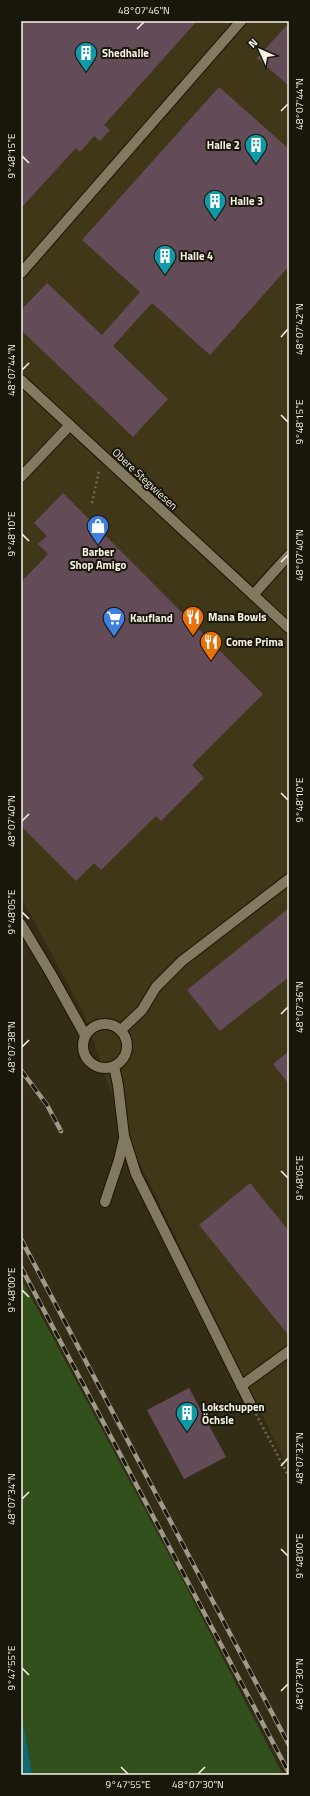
<svg xmlns="http://www.w3.org/2000/svg" width="310" height="1796" viewBox="0 0 310 1796" font-family="'Titillium Web',sans-serif">
<style>
.built{fill:#403718}
.green{fill:#31501b}
.water{fill:#116773}
.building{fill:#644b58}
.lines{fill:none;stroke-linecap:round;stroke-linejoin:round}
.minor-casing{stroke:#1c1501;stroke-width:12}
.path{stroke:#6f6954;stroke-width:2.5;stroke-dasharray:2 3;stroke-linecap:butt}
.minor{stroke:#827a60;stroke-width:10}
.rail-casing{stroke:#9f9a87;stroke-width:4.5}
.rail{stroke:#19160c;stroke-width:3;stroke-dasharray:9;stroke-linecap:butt}
.ticks{fill:none;stroke:#f7f3e5;stroke-width:1.5}
.labels{text-anchor:middle;stroke-width:4;stroke-linejoin:round;paint-order:stroke}
.poi-label{font-size:11px;font-weight:bold;fill:#f7f3e5;stroke:#19160c;text-anchor:start}
.street-label{font-size:11px;fill:#f7f3e5;stroke:#19160c}
.neatline{fill:none;stroke:#f7f3e5;stroke-width:1.5}
.ticks-label{font-size:10px;text-anchor:middle;fill:#f7f3e5}
</style>
<rect width="100%" height="100%" fill="#342d16"/>
<path class="built" d="M21,21H289V1470L123,1129L85,1016L21,897Z"/>
<path class="green" d="M21,1278L184,1583L283,1775H32L21,1711Z"/>
<path class="water" d="M21,1711L32,1773V1775H21Z"/>
<path class="building" d="M21,21H197L104,125L110,130L100,141L94,136L80,152L76,148L21,208Z
M289,23V86L257,58Z
M219,87L289,149V266L210,355L152,303L113,346L168,399L133,437L21,330V310L47,283L102,335L140,292L82,240Z
M63,493L263,694L192,765L204,778L161,821L156,816L101,870L94,863L76,881L21,826V582L48,554L38,544L47,536L34,523Z
M289,908V977L220,1031L187,990Z
M289,1051V1084L273,1064Z
M250,1183L289,1231V1336L199,1225Z
M189,1388L226,1457L184,1479L147,1410Z"/>
<g class="lines">
<g class="minor-casing">
<path id="minor" d="M21,273L241,21
M21,380L289,628
M21,477L70,425
M253,595L289,555
M21,924L51,974L85,1035
M83 1046a22 22 0 1 1 44 0a22 22 0 1 1-44 0Z
M121,1030L142,1010L156,987L182,961L289,879
M114,1066L118,1085L124,1136L136,1174L250,1403
M105,1202L119,1160L124,1138
M241,1386L289,1351"/>
</g>
<path class="path" d="M92,503L99,471
M256,1414L289,1477"/>
<use href="#minor" class="minor"/>
<g class="rail-casing">
<path id="rail" d="M21,1070L47,1105L61,1131
M21,1239L289,1745
M21,1267L289,1773"/>
</g>
<use href="#rail" class="rail"/>
</g>
<path class="ticks" d="M137,29L144,22M281,111L288,104M22,156L29,163M281,337L288,329M22,370L29,363M281,415L288,422M22,534L29,541M281,562L288,555M281,793L288,800M22,821L29,814M22,912L29,919M281,1014L288,1007M22,1047L29,1040M281,1171L288,1178M22,1290L29,1297M281,1466L288,1458M22,1499L29,1492M281,1549L288,1556M22,1668L29,1675M281,1691L288,1684M121,1767L128,1774M198,1774L205,1767"/>
<defs>
<g id="building-pin" transform="scale(1.15)"><path d="M0 17L-7.5 6A9.5 9.5 0 1 1 7.5 6Z" fill="#0f9aa8" stroke="#19160c"/><path d="M-4-6H4V6H1V3H-1V6H-4ZM-2.5-4.3h1.7v1.8h-1.7ZM.8-4.3h1.7v1.8H.8ZM-2.5-1h1.7V.8h-1.7ZM.8-1h1.7V.8H.8Z" fill="#fff"/></g>
<g id="shop-pin" transform="scale(1.15)"><path d="M0 17L-7.5 6A9.5 9.5 0 1 1 7.5 6Z" fill="#3f7fe0" stroke="#19160c"/><path d="M-5-2.5h2.3a2.7 3.5 0 0 1 5.4 0H5L5.5 6h-11ZM-1.5-2.5h3a1.5 2.3 0 0 0-3 0Z" fill="#fff"/></g>
<g id="restaurant-pin" transform="scale(1.15)"><path d="M0 17L-7.5 6A9.5 9.5 0 1 1 7.5 6Z" fill="#e8710a" stroke="#19160c"/><path d="M-5-6h1v4h1v-4h1v4h1v-4h1v5L-1.5 .5V6h-2V.5L-5-1ZM5-6V6H3V1.5H1.5Q1.5-4 5-6Z" fill="#fff"/></g>
<g id="supermarket-pin" transform="scale(1.15)"><path d="M0 17L-7.5 6A9.5 9.5 0 1 1 7.5 6Z" fill="#3f7fe0" stroke="#19160c"/><path d="M-6-5.5h2.5l.6 2H6L4.5 2H-2.5L-4.4-4H-6ZM-1.5 3.2a1.3 1.3 0 1 0 .1 0ZM3 3.2a1.3 1.3 0 1 0 .1 0Z" fill="#fff"/></g>
</defs>
<g fill-rule="evenodd">
<use href="#building-pin" x="86" y="53"/>
<use href="#building-pin" x="256" y="145"/>
<use href="#building-pin" x="215" y="201"/>
<use href="#building-pin" x="165" y="256"/>
<use href="#shop-pin" x="98" y="526"/>
<use href="#restaurant-pin" x="193" y="617"/>
<use href="#supermarket-pin" x="114" y="618"/>
<use href="#restaurant-pin" x="211" y="642"/>
<use href="#building-pin" x="187" y="1413"/>
</g>
<g class="labels">
<g class="poi-label">
<text x="102" y="57">Shedhalle</text>
<text x="240" y="149" text-anchor="end">Halle 2</text>
<text x="230" y="205">Halle 3</text>
<text x="180" y="260">Halle 4</text>
<text x="98" y="556" text-anchor="middle">Barber<tspan x="98" dy="13">Shop Amigo</tspan></text>
<text x="208" y="621">Mana Bowls</text>
<text x="130" y="622">Kaufland</text>
<text x="226" y="646">Come Prima</text>
<text x="202" y="1411">Lokschuppen<tspan x="202" dy="13">Öchsle</tspan></text>
</g>
<g class="street-label">
<text transform="translate(145 479) rotate(43)" y="4">Obere Stegwiesen</text>
</g>
</g>
<rect width="310" height="1796" fill="none" stroke="#19160c" stroke-width="44"/>
<g transform="translate(260 50) rotate(315)" stroke="#19160c" stroke-width="3" paint-order="stroke">
<path d="M0-3L7 15L0 10L-7 15Z" fill="#f7f3e5"/>
<text y="-6" font-size="11" font-weight="bold" text-anchor="middle" fill="#f7f3e5">N</text>
</g>
<rect x="22" y="22" width="266" height="1752" class="neatline"/>
<g class="ticks-label">
<text x="144" y="14">48°07'46"N</text>
<text transform="translate(299 104) rotate(-90)" y="4">48°07'44"N</text>
<text transform="translate(11 156) rotate(-90)" y="4">9°48'15"E</text>
<text transform="translate(299 329) rotate(-90)" y="4">48°07'42"N</text>
<text transform="translate(11 370) rotate(-90)" y="4">48°07'44"N</text>
<text transform="translate(299 422) rotate(-90)" y="4">9°48'15"E</text>
<text transform="translate(11 534) rotate(-90)" y="4">9°48'10"E</text>
<text transform="translate(299 555) rotate(-90)" y="4">48°07'40"N</text>
<text transform="translate(299 800) rotate(-90)" y="4">9°48'10"E</text>
<text transform="translate(11 821) rotate(-90)" y="4">48°07'40"N</text>
<text transform="translate(11 912) rotate(-90)" y="4">9°48'05"E</text>
<text transform="translate(299 1007) rotate(-90)" y="4">48°07'36"N</text>
<text transform="translate(11 1047) rotate(-90)" y="4">48°07'38"N</text>
<text transform="translate(299 1178) rotate(-90)" y="4">9°48'05"E</text>
<text transform="translate(11 1290) rotate(-90)" y="4">9°48'00"E</text>
<text transform="translate(299 1458) rotate(-90)" y="4">48°07'32"N</text>
<text transform="translate(11 1499) rotate(-90)" y="4">48°07'34"N</text>
<text transform="translate(299 1556) rotate(-90)" y="4">9°48'00"E</text>
<text transform="translate(11 1668) rotate(-90)" y="4">9°47'55"E</text>
<text transform="translate(299 1684) rotate(-90)" y="4">48°07'30"N</text>
<text x="128" y="1788">9°47'55"E</text>
<text x="198" y="1788">48°07'30"N</text>
</g>
</svg>
